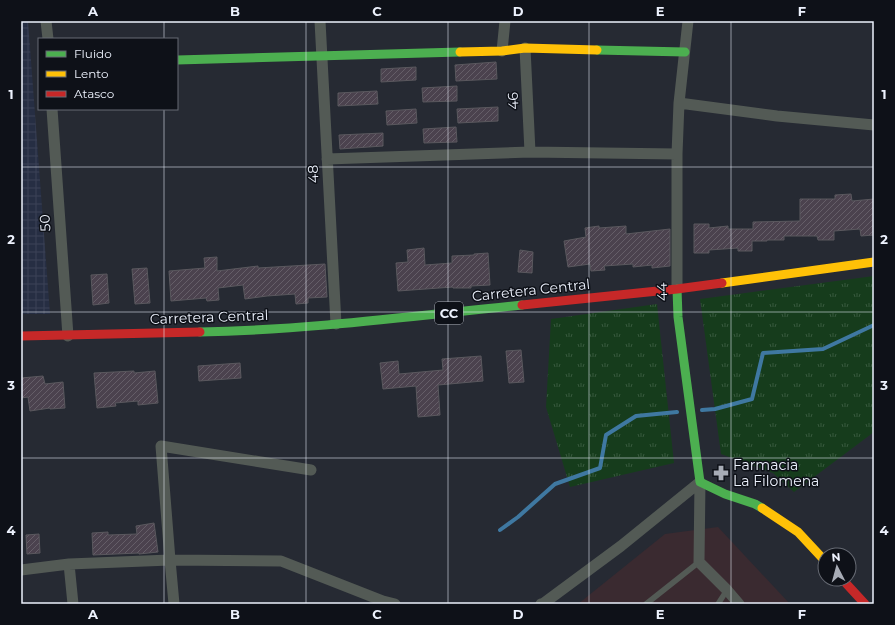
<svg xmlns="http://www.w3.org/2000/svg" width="895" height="625" viewBox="0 0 895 625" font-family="Montserrat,sans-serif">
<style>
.industrial{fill:url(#industrial-grid)}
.medical{fill:#3a2a30}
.grass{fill:url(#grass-tufts)}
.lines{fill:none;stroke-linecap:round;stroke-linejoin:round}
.stream{stroke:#3f78a1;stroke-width:4}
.building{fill:url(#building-hatch);stroke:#5a585e}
.lane{stroke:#535a55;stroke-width:5.5}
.street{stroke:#535a55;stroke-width:11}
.fast{stroke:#4caf50;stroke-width:9}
.slow{stroke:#ffc107;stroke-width:9}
.jam{stroke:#c62828;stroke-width:9}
.grid{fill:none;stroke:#edf2fd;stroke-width:1;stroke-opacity:0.55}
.labels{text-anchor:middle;stroke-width:3;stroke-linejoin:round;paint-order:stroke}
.shield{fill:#0e1118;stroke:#aaaeb8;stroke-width:1}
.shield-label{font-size:13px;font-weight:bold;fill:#edf2fd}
.street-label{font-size:14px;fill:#edf2fd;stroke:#0e1118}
.poi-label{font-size:14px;fill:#edf2fd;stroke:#0e1118;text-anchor:start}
.neatline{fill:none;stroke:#edf2fd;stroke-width:1.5}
.grid-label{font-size:13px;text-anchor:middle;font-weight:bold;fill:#edf2fd}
</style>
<defs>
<pattern id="industrial-grid" width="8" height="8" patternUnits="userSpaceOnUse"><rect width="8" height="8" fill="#262e43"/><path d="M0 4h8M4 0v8" fill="none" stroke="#3b4256"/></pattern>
<pattern id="grass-tufts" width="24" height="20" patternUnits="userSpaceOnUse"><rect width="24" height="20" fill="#163c1c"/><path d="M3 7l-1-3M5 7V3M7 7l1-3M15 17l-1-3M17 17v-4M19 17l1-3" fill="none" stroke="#38593e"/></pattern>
<pattern id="building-hatch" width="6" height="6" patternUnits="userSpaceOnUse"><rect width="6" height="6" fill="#4b424e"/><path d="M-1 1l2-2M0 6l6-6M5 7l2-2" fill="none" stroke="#655e68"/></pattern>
</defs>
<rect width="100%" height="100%" fill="#262a33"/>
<path class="industrial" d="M21,21H28L50,314H21Z"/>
<path class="medical" d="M718,527L790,604H578L665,534Z"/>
<path class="grass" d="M874,276V432L794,492L773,473L721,454L700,299Z
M657,304L674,463L570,487L546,407L551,319Z"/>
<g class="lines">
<path class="stream" d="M702,410L715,409L752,399L763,353L823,349L874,325
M500,530L518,517L555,484L600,468L606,435L636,416L677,412"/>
</g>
<path class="building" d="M496,62L497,79L456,81L455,65Z
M416,67V80L381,82V69Z
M457,86V101L423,102L422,88Z
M377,91L378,104L338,106V93Z
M498,107V121L458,123L457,109Z
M416,109L417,123L387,125L386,111Z
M456,127L457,142L424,143L423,129Z
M383,133V146L340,149L339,135Z
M851,194L852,201L874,199V235L861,236L860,229L834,231V240H818L817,236H784V240H767V241H752V251H738V248L709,250V253H694V224H709V228L728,226V229H753V222L800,221V199H835V195Z
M599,226V228L626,226V234L670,229V266L652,268V265L633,267V264L604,266L605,270L591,271L590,264L568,267L564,241L586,237L585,228Z
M424,248L425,265L452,263V256L474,255V254L488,253L490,285L471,286V288H453V287L398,291L396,263L408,262L407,250Z
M520,250L533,252L532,273L518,272Z
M217,257V271L258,266V268L325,264L327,297L308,298V303L296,304L295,294L267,296L245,299L243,285L218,288L219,300L207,301L206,298L171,301L169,271L205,268L204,258Z
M147,268L150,303L135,304L132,269Z
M107,274L109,303L93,305L91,275Z
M521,350L524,382L509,383L506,351Z
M481,356L483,381L438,385L440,415L418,417L416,386L383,389L380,363L398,361L399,374L443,370L442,359Z
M240,363L241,378L199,381L198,366Z
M134,371V373L155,371L158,403L138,405V401L115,403L116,406L97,408L94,373Z
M43,376L45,384L63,382L65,408L50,409V408L30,411L28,397L21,398V378Z
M154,523L158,552L139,554V553L93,555L92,533L108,532V535L137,534L136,526Z
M39,534L40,553L27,554L26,535Z"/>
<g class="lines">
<path class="lane" d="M646,604L699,562
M718,604L727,590"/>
<path class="street" d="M46,21L48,39
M320,21L336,324
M525,48L530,152
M502,51L505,21
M679,103L777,116L874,125
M52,109L68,336
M327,159L530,152L677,154
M677,289V154L679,103L688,21
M700,482L699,562L727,590L739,604
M69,564L73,604
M21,570L69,564L170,560L281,561L383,601L395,604
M174,604L170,560L161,446L311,470
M541,604L544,603L621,546L700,482"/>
<path class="fast" d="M597,50L685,52
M177,60L460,52
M677,289L678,317L700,482L725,494L755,504L762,508
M200,332C307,330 414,316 522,305"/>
<path class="slow" d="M460,52L502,51L525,48L597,50
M722,283L874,262
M762,508L798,532L825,561"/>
<path class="jam" d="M522,305L677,289L722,283
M21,336L200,332
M842,579L865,604"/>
</g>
<path class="grid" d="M164,21V39M306,21V604M448,21V604M589,21V604M731,21V604M164,109V604M21,167H874M21,312H874M21,458H874"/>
<defs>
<g id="pharmacy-bare" transform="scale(1.2)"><path d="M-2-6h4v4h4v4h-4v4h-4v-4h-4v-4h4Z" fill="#a7acb6" stroke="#0e1118" stroke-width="2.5" paint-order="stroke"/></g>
</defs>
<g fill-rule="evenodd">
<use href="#pharmacy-bare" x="721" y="473"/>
</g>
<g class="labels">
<rect class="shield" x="435" y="302" width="28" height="22" rx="3"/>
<g class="shield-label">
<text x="449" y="318">CC</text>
</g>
<g class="street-label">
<text transform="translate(513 101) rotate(-93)" y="5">46</text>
<text transform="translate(313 174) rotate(-93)" y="5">48</text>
<text transform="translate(45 223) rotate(-94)" y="5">50</text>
<text transform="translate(531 290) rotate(-6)" y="5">Carretera Central</text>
<text transform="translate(662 292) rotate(-92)" y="5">44</text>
<text transform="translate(209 317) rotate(-2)" y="5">Carretera Central</text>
</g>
<g class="poi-label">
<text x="733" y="470">Farmacia<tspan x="733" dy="16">La Filomena</tspan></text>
</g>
</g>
<rect width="895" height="625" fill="none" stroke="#0e1118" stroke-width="44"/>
<rect x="38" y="38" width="140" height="72" fill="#0e1118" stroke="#676b74"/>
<rect x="46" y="51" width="20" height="6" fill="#4caf50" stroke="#676b74"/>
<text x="74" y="58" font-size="12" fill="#edf2fd">Fluido</text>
<rect x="46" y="71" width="20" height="6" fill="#ffc107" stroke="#676b74"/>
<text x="74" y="78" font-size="12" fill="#edf2fd">Lento</text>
<rect x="46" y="91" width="20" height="6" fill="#c62828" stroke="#676b74"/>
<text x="74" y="98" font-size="12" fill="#edf2fd">Atasco</text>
<g transform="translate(837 567) rotate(354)"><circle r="19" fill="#0e1118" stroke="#676b74"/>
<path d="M0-3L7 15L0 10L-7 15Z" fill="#a7acb6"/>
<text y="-6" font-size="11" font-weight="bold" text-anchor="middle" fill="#edf2fd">N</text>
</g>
<rect x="22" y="22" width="851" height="581" class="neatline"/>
<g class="grid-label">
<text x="93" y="16">A</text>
<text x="235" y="16">B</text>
<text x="377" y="16">C</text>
<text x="518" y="16">D</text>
<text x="660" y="16">E</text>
<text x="802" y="16">F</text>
<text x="11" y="99">1</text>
<text x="884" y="99">1</text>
<text x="11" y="244">2</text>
<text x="884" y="244">2</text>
<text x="11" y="390">3</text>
<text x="884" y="390">3</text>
<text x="11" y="535">4</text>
<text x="884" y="535">4</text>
<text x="93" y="619">A</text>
<text x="235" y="619">B</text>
<text x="377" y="619">C</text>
<text x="518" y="619">D</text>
<text x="660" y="619">E</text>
<text x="802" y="619">F</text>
</g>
</svg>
